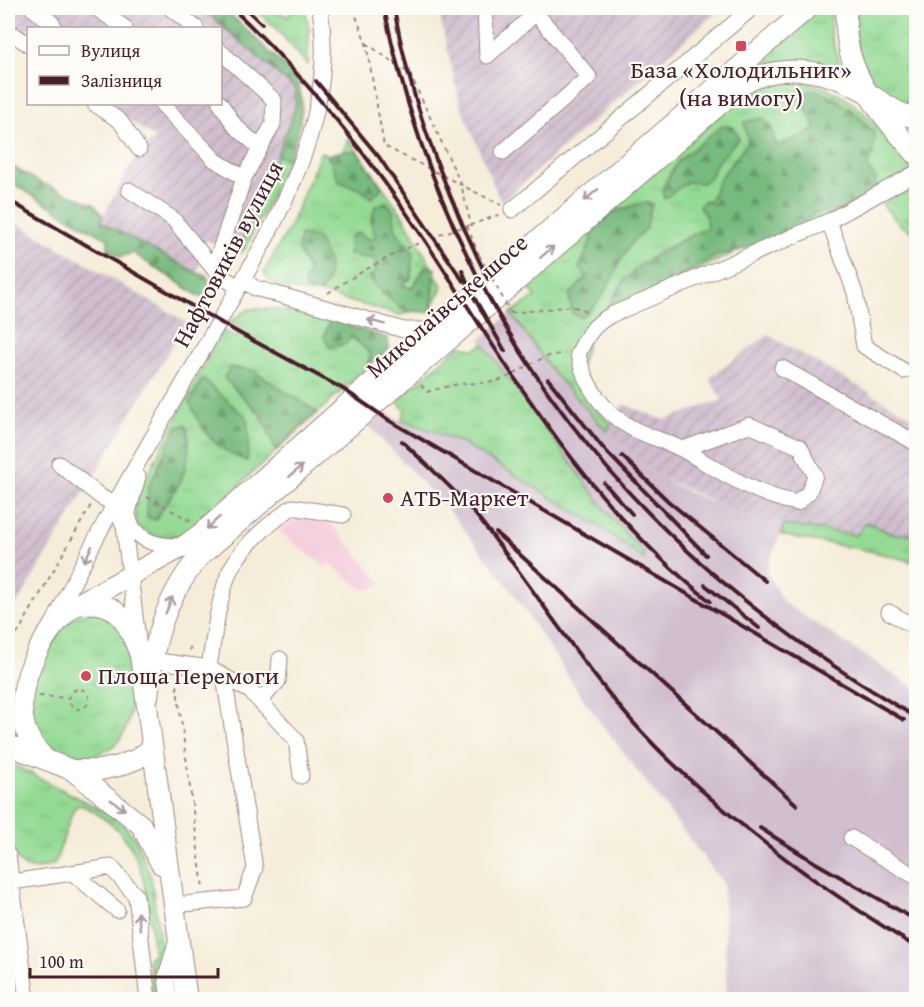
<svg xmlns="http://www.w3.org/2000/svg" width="924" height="1007" viewBox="0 0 924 1007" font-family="'Gentium Book Plus',serif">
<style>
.built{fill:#f4cfde}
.industrial{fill:url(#industrial-furrows)}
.railway{fill:#d0bdce}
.grass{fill:url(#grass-tufts);stroke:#6f7c60;stroke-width:1.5}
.forest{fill:url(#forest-firs);stroke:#606c54;stroke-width:1.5}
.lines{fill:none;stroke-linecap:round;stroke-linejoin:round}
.minor-casing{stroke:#a08682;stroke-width:17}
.major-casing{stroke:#a08682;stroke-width:22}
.path{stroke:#a08682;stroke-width:2;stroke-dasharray:4.5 4.5;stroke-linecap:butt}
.minor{stroke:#fff;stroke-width:15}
.major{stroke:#fff;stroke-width:20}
.rail{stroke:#4a1f2b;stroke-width:4}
.path-bridge{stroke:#a08682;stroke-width:2;stroke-dasharray:4.5 4.5;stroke-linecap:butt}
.oneway{stroke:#ae9aa0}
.poi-dot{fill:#d1495b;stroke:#fdfcf7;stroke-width:2}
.labels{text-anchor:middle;stroke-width:4.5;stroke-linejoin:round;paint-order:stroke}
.poi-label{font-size:24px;fill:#4a1f2b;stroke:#fdfcf7;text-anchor:start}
.street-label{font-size:24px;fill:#4a1f2b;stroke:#fdfcf7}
</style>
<defs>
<pattern id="industrial-furrows" width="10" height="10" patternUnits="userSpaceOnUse" patternTransform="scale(1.5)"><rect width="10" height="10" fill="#d0bdce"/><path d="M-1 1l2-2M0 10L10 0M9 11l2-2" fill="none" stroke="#b4a2b1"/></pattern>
<pattern id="grass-tufts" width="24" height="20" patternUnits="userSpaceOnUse" patternTransform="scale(1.5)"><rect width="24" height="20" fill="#94da94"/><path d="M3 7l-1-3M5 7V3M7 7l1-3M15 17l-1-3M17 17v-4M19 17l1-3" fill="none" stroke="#81bb80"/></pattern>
<pattern id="forest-firs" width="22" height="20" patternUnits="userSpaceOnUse" patternTransform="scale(1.5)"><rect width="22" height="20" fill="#77ba7e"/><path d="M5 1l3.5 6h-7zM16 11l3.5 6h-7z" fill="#649767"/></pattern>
</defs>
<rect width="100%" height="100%" fill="#fdfcf7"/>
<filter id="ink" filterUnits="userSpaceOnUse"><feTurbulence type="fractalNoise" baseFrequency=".0167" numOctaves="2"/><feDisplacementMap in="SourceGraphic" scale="12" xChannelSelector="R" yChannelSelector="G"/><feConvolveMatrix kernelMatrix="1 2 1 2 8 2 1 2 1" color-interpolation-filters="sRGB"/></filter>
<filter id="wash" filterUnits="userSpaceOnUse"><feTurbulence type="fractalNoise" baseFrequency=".008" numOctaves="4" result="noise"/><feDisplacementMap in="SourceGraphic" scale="24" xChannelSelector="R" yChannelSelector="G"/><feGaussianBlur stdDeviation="1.35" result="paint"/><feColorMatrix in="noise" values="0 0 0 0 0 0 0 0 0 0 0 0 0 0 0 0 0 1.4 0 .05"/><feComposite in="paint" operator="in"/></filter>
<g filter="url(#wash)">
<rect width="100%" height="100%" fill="#f5edd9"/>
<path class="built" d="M300,517L331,524L381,582L371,590H363L330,563L325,567L278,531Z"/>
<path class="industrial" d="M8,8H202L296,90L295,109L238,253L206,240L197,273L100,221L137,155L155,138L105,104H220V28H29L25,33L8,21Z
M438,8H721L501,202L460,104Z
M8,218L186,322L8,619Z
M768,335L916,419V534H892L866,522L857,535L784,525L733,511L657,475L607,431L623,404L664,420L722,400L709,378Z"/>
<path class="railway" d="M511,313L554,374L607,431L657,475L690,493L733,511L784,525L766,570L783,602L916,689V999H727L723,883L585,702L514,594L452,514L369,426L385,412L411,426L460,442L599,526L644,558L643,553L608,513L480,339Z"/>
<path class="grass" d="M253,8H269L288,17L292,8H305L309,30L308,65L276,28Z
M820,8H832L830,32L842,71C811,58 783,60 751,67Z
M856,8H916V107C874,96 848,50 856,8Z
M786,79C851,85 875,123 913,170L841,210L735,252L595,318L578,375L597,411L611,424L607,431L554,374L511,313L536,296L525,284L745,93L760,85Z
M348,138L403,216L442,286L431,312L413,311L400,315L320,293L328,281L298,250L309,271L303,286L313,293C296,290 271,291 264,272L291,224L321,152L328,155L343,151Z
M277,155L289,160L245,249L238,253Z
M916,187V227L913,232L900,225L881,203Z
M249,309H275L330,320L324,337C349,336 354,335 371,354L366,368L187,533C167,540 154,539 137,526L134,501L222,330L236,338L241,329L229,322Z
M483,344L608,513L644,553V559L599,526L460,442L402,420L405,410L397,401L460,345L475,350Z
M866,522L892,534H916V563C873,549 826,544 781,535L784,525L857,535Z
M102,610L124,629C129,662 138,695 126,728C112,764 61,766 39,737C32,726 31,714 31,702C31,696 30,689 31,684C34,673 43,661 48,652C64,623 68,614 102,610Z
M12,764L109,814L124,825L136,840L151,877L161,950L155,970L159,999H153L148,959L154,953C147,905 149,847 103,818C96,813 87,806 78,805L73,810L55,864C48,866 38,870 32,869C0,864 8,797 8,772Z"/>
<path class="forest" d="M202,8H224L295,76C309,105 298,131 289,160L277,155L295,109L296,90Z
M813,89C838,97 859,114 875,135L873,152L867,165L876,180L872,195L841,210L815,213L797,228L735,252L719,254L652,292L607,310C626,263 665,249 707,228L706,217L699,207L705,200L709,203L719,180L748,142L744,122L763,118L771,127L776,146L816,130L804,103L807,93Z
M722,126L733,127L739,138L715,165L710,178L702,183L687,182L664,199L662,189L678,161Z
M343,151H357L381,186L379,192L371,198L360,189L339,182L328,155Z
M8,164L37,181L94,204L103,216L101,222L197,273L206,275L211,283L208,294L200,297L133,253L120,257L108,250V239C73,222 42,200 8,181Z
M386,202C399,213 391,223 397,232C401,239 408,244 413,251L411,278L402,285L412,288L426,266L436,269L431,312L404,311L380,291L369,278L375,271V259L349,255L350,237L359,232L367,239L376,238L371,223L375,206Z
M648,202L652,204L646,229C615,251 614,297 581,317L572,313L569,295L587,277L579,267C586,255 589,244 594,231C602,212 630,206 648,202Z
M300,235L317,238C329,260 335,270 320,293H313L303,286L309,271L298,250Z
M330,320L388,338L389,349L366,368L371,354L351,336L346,344L330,348L324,337Z
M230,367L252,370L317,412L276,450L261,415L224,378Z
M203,379L247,418L249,440L247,461C211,447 206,435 189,402Z
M185,425C193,438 187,465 181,480C175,494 162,505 156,520L147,517L148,488L177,427Z"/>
</g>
<g filter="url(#ink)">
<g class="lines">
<g class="minor-casing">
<path id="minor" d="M32,8L51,22L55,28
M96,8L125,28
M170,8L196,28
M485,8L487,56L536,13L589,77L503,152
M8,31L28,44
M220,103L235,126L260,148
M95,104L120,121L139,149
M162,104L215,160L244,178
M129,190L173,219L218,274L238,287
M512,210L752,8
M829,221L855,293L864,346L904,371
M214,268L244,178L273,124L274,100L220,51
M243,280L255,288L404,330H433
M782,368L916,443
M683,449L749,425L800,447L815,475L809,492L797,503C755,495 722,472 685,451C668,441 647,437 630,427C603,413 584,383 578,354C587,335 593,325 611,315L829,221L916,173
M59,464L101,497L114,504
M114,504L124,526L138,640
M128,514C132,542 160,547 184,546
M125,523L138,477
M889,612L916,628
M55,620C100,524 155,434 208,341C265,239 340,131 320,8
M151,660L209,668L250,691L296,740L301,776
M209,668C213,641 220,587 233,565C248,540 270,524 292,507L343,515
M260,701L278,681L280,659
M851,838L916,877
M8,855L27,1000
M74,874L117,910
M12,882L111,867L136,896L148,1000
M174,905L244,898L255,868L224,677
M169,1000L166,977L177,940"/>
</g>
<g class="major-casing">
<path id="major" d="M847,8C839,68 879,112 916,154
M74,606L184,546L203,532L361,392L808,8
M148,697C152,645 165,597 199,557L743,84C785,60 831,71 871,95C885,104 900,115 916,118
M8,745L72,770H100L119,766L137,759L152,748
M45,759C37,749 28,740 25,727C13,686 42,632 74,606C116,595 127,621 140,655L187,1000
M72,770L141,825L161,864"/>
</g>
<path class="path" d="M353,8L366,43L384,146L501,205
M366,43L410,74L461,184L471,225L501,214
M467,226L479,255
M328,293C370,265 423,237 471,225
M511,313L572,306L590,313
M421,385L427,392C437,389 448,386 459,384C472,383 487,384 500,380C524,372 538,354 564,354
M147,497L193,522
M8,650L91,505
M189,651L191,645
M181,677L177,688L203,888
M69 699a10 10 0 1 1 20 0a10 10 0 1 1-20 0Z
M39,696L69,698"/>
<use href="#minor" class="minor"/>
<use href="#major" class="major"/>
<path class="rail" d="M232,8C306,77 370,157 426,242C509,369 588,506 710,601
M245,8L262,24
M384,8C451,329 635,555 916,717
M394,8C410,102 446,194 488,279
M316,81L379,157L463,281
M8,200L239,333L343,389L390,421L904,720
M462,270L472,294L505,351
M548,379L603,448L706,555
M402,441C426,465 454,488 476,515C537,591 588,678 657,748C733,825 825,891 916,947
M622,456L668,501L765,581
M604,483L632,514
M496,533L797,805
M705,585L759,628
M760,828L814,862L916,920"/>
<path class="path-bridge" d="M479,255L511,313"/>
</g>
<defs><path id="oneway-shaft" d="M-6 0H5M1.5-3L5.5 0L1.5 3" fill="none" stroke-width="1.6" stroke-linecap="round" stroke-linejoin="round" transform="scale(1.5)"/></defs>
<g class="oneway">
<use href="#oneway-shaft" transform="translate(591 195) rotate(140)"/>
<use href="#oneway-shaft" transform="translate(547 252) rotate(-41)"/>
<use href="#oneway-shaft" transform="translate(376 322) rotate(-165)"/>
<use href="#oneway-shaft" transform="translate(296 471) rotate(-41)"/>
<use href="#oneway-shaft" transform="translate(213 523) rotate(138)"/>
<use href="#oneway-shaft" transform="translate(88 554) rotate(117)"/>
<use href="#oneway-shaft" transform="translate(169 605) rotate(-68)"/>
<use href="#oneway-shaft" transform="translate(118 805) rotate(35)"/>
<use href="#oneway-shaft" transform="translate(139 921) rotate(-97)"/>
</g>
</g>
<g class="poi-dot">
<rect x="735" y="40" width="12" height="12" rx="3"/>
<circle cx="388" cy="498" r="6"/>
<circle cx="86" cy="676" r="6"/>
</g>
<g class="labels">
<g class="poi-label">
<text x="741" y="78" text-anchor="middle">База «Холодильник»<tspan x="741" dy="28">(на вимогу)</tspan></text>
<text x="400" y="506">АТБ-Маркет</text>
<text x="98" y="684">Площа Перемоги</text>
</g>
<g class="street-label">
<text transform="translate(228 254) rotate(-62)" y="8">Нафтовиків вулиця</text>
<text transform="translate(447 306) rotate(-41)" y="8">Миколаївське шосе</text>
</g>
</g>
<rect width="924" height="1007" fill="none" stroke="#fdfcf7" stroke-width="30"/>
<rect x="27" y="27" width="195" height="78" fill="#fdfcf7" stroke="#b5a4a5" stroke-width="1.5"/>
<rect x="39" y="46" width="30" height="9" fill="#ffffff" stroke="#b5a4a5" stroke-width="1.5"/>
<text x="81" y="57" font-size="18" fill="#4a1f2b">Вулиця</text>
<rect x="39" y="76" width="30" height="9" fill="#4a1f2b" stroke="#b5a4a5" stroke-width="1.5"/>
<text x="81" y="87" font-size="18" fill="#4a1f2b">Залізниця</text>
<path d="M30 968v9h188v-9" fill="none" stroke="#4a1f2b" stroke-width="3"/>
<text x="39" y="968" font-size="18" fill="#4a1f2b" stroke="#fdfcf7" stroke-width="4.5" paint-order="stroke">100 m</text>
</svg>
